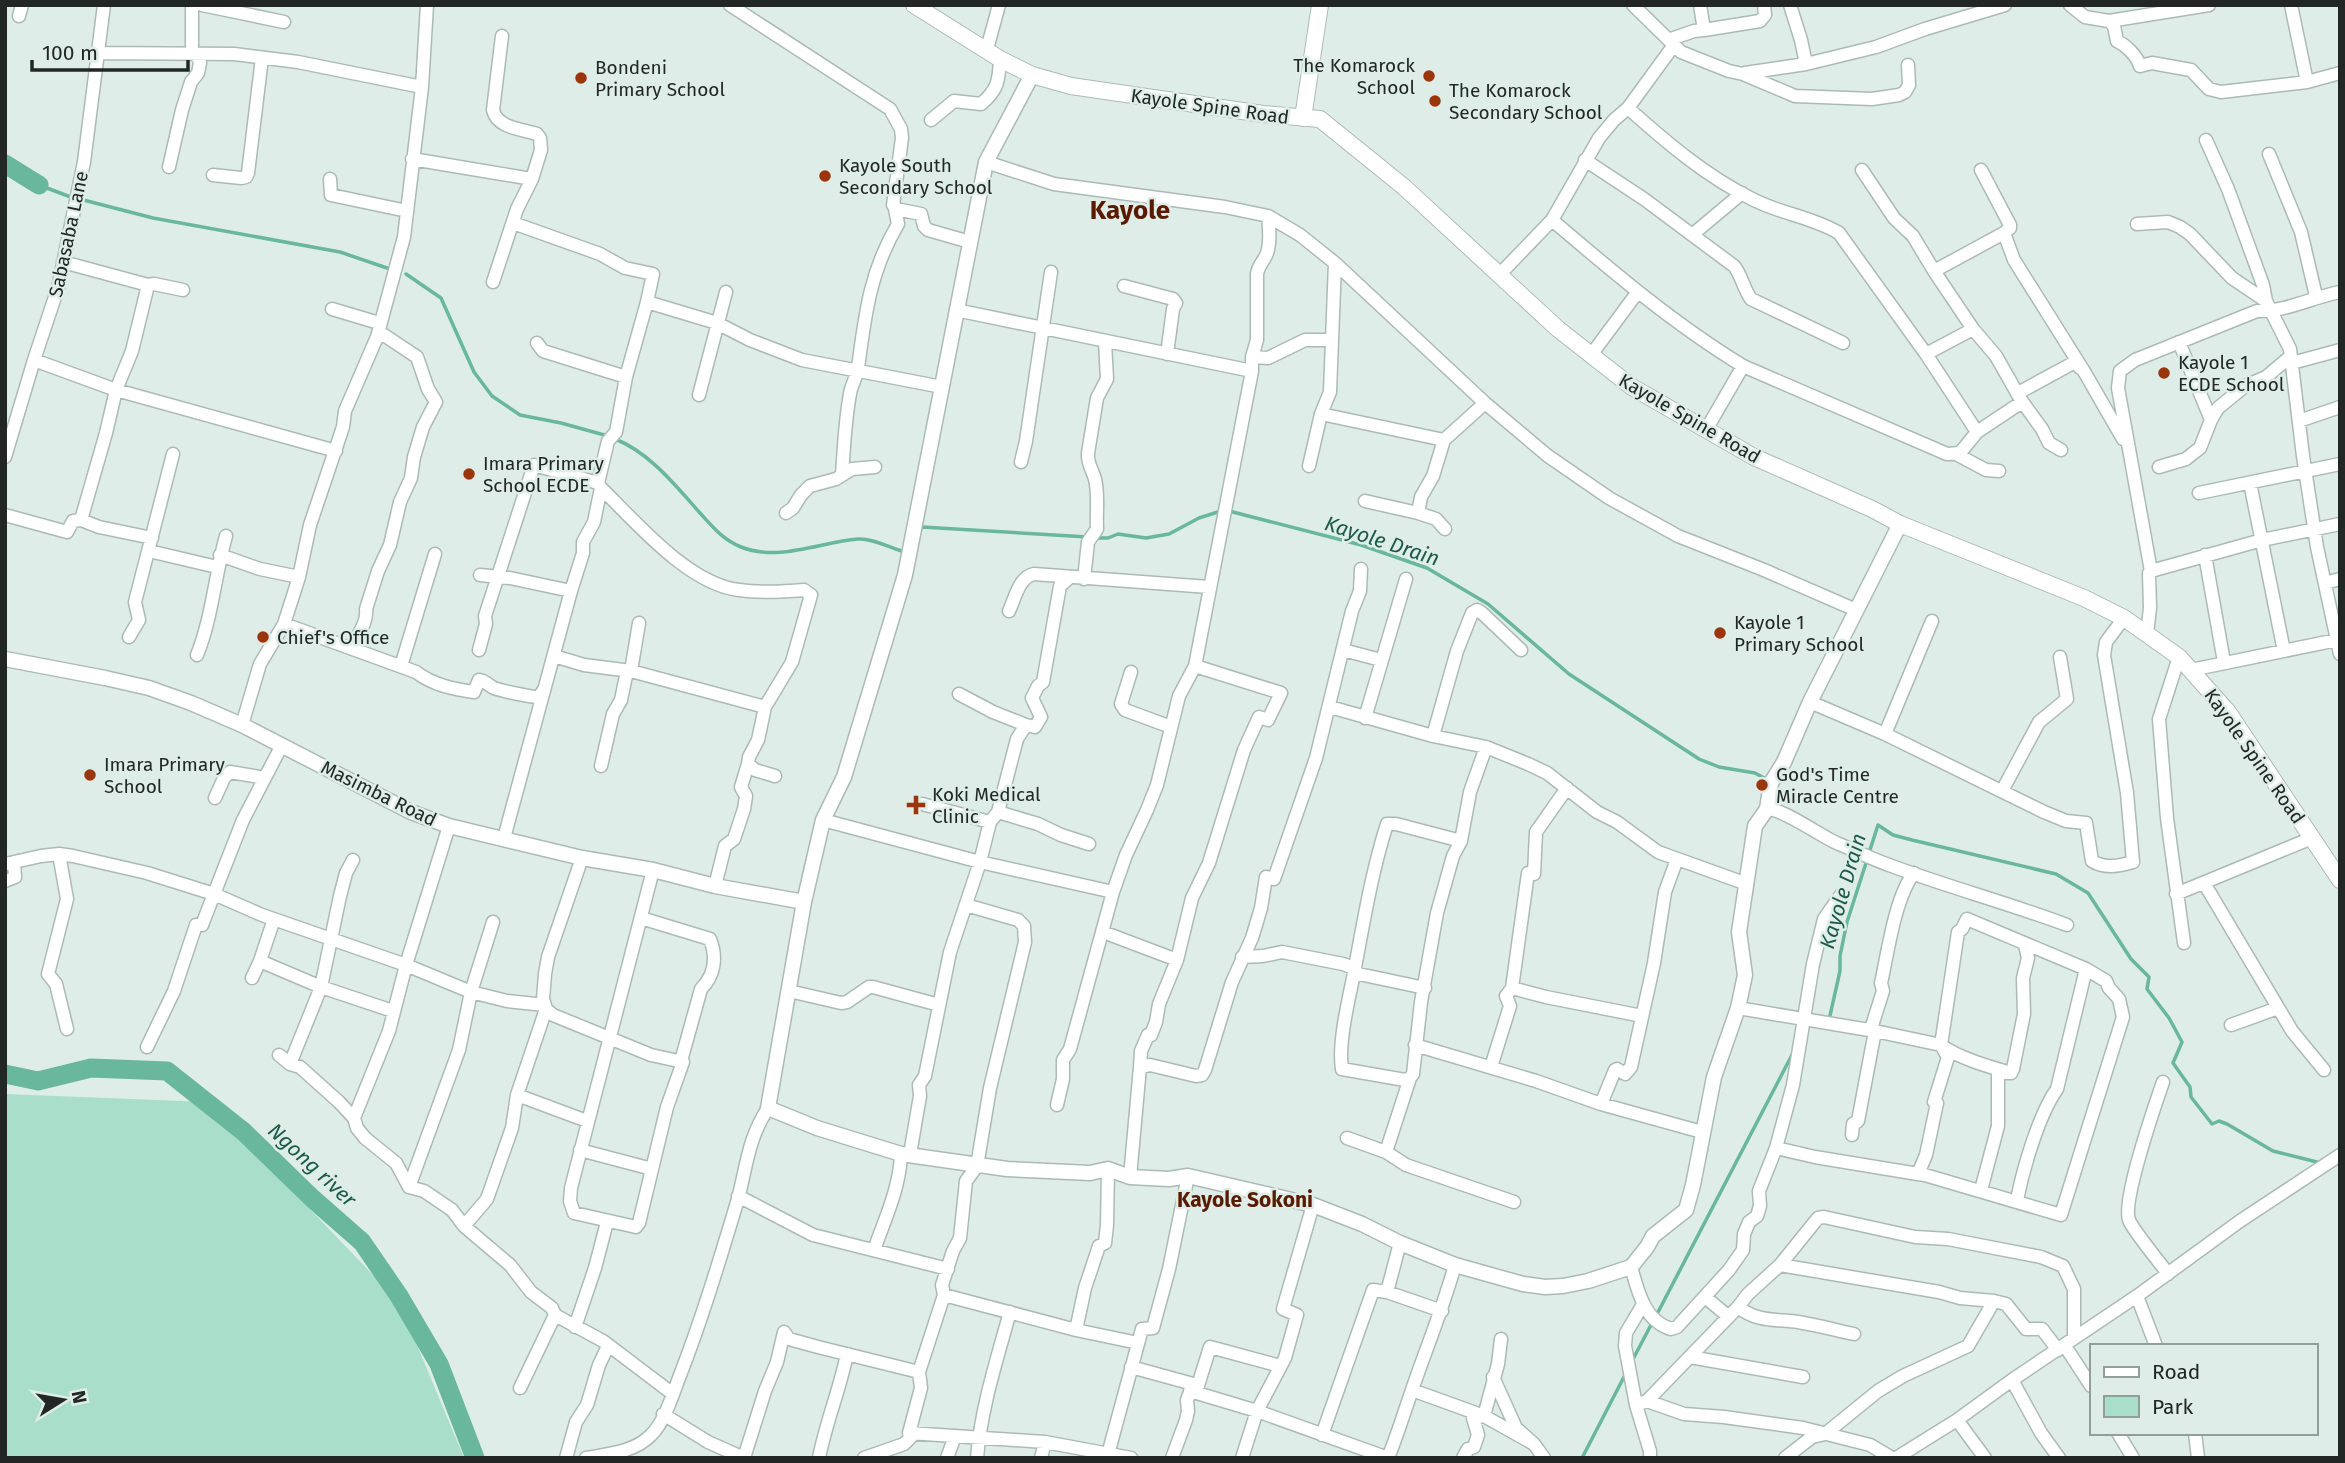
<svg xmlns="http://www.w3.org/2000/svg" width="2345" height="1463" viewBox="0 0 2345 1463" font-family="'Fira Sans',sans-serif">
<style>
.green{fill:#a8deca}
.lines{fill:none;stroke-linecap:round;stroke-linejoin:round}
.stream{stroke:#69b79d;stroke-width:3.5}
.river{stroke:#69b79d;stroke-width:19}
.minor-casing{stroke:#acbab5;stroke-width:15}
.tertiary-casing{stroke:#acbab5;stroke-width:17}
.secondary-casing{stroke:#acbab5;stroke-width:18}
.minor{stroke:#fff;stroke-width:12}
.tertiary{stroke:#fff;stroke-width:14}
.secondary{stroke:#fff;stroke-width:16}
.poi-dot{fill:#9b350b;stroke:#deede7;stroke-width:2.5}
.labels{text-anchor:middle;stroke-width:5;stroke-linejoin:round;paint-order:stroke}
.poi-label{font-size:19px;fill:#222725;stroke:#deede7;text-anchor:start}
.street-label{font-size:19px;fill:#222725;stroke:#deede7}
.water-label{font-size:21px;font-style:italic;fill:#1b5a48;stroke:#deede7}
.neighbourhood-label{font-size:21px;font-weight:bold;fill:#5a1a01;stroke:#deede7}
.district-label{font-size:26px;font-weight:bold;fill:#5a1a01;stroke:#deede7}
</style>
<rect width="100%" height="100%" fill="#deede7"/>
<path class="green" d="M5,1094L207,1102L399,1302L464,1458H5Z"/>
<g class="lines">
<path class="stream" d="M39,185L68,196L153,218L340,252L387,268
M406,274L441,298L474,372L492,396L520,415L561,423L608,436
M615,439C649,452 676,486 700,513C713,527 723,540 741,547C779,562 820,542 858,539C872,538 891,548 905,552
M1229,511L1361,545L1427,568L1488,604L1569,674L1699,759L1719,767L1755,773L1766,779
M920,531L922,527L1088,537
M1095,538H1108L1118,534L1146,538L1169,534L1199,518L1221,511
M1869,853L1878,825L1893,835L1912,840L2056,874L2088,893L2131,959L2149,977L2147,989L2169,1018L2182,1042L2173,1063L2190,1087L2191,1097L2212,1124L2219,1121L2227,1124L2273,1151L2317,1162
M1829,1020L1840,971V956L1847,922L1867,860
M1656,1316L1793,1053
M1631,1363L1652,1323
M1582,1458L1626,1373"/>
<path class="river" d="M5,164L39,185
M5,1074L38,1081L91,1068L167,1071L244,1132L313,1199L362,1242L399,1296L439,1364L475,1458"/>
<g class="minor-casing">
<path id="minor" d="M202,5L284,22
M730,5L890,109L901,129L902,138L893,205L896,209L921,214L924,226L928,230L970,242
M1633,5L1681,52L1729,71L1743,74L1795,96L1872,99L1899,95L1905,92L1909,85L1908,65
M1790,5L1801,40L1806,64
M2070,5L2085,17L2109,21L2209,5
M2291,5L2307,82
M19,16L22,5
M2109,21L2114,26L2117,41C2126,45 2137,56 2140,66L2152,63L2191,70L2209,89L2221,92L2307,82L2340,73
M1704,30L1760,21L1765,15L1764,5
M1671,39L1694,31L1704,30L1700,5
M987,49L999,5
M99,53L234,54L298,62L422,87
M1745,73L1806,64L1876,47L1925,29L2005,5
M1628,108C1667,143 1707,177 1754,200C1782,214 1812,217 1839,233L1926,354L1977,432L1960,453L1947,454L1743,366L1706,430
M931,120L954,101L981,104C998,90 999,80 1000,59
M2206,140L2228,189L2263,285L2266,301L2290,349L2303,456L2317,547L2340,654
M2269,154L2301,232L2316,296
M412,159L532,179
M1585,160L1644,199L1734,266C1742,276 1743,288 1751,299L1843,343
M986,162L1054,184L1225,207L1268,216L1300,235L1335,263L1485,403L1548,456L1609,498L1678,536L1764,570L1856,610
M169,167L182,110L191,82L198,73L200,63L198,57L192,53V5
M1862,170L1894,218L1913,236L1934,271L1973,329L1996,356L2021,400L2019,404L1977,432
M1981,170L2010,225V228L2004,233
M213,175L241,178L246,177L248,173L262,58
M330,179L331,195L407,211
M1552,220C1613,272 1674,324 1743,366
M513,223L600,254L625,268L653,274L647,302L717,323L750,340L802,360L942,387
M2137,224L2168,222L2180,227L2190,234L2232,278L2266,301
M1692,235L1742,193
M63,262L148,285
M1934,271L2004,233L2014,260L2085,373L2123,439
M1500,274L1552,220L1599,138L1614,120L1628,108L1674,45
M493,282L517,209L532,179L541,150L540,138L537,134C521,129 497,128 493,110L502,36
M1124,286L1173,299L1176,303L1173,309L1167,354
M332,309L379,323
M956,310L1252,371
M2179,342L2211,420
M537,343L543,351L626,377
M1926,354L1973,329
M1591,355L1637,293
M1252,357L1268,358L1305,340H1331
M34,360L116,390L336,451
M2292,363L2340,350
M2018,393L2075,362L2080,368
M699,395L726,292
M2021,400L2042,429L2049,443L2061,450
M1321,414L1330,392L1335,263
M2299,421L2340,407
M1444,440L1433,476L1421,497L1418,513L1436,519L1445,529
M1956,454L1986,470L1999,471
M5,457L34,360L58,288L84,162L104,5
M1021,462L1026,441L1051,272
M1309,466L1321,414L1444,440L1485,403
M2159,467L2186,459L2192,454L2200,448L2211,420L2218,408L2245,386L2266,377L2291,356
M842,474C844,448 845,420 850,394C851,385 857,377 858,368C865,315 870,271 898,224L894,204
M2250,483L2284,651
M601,488C636,522 688,584 739,590C760,593 782,592 804,590L811,595L792,662L765,707
M2199,493L2340,464
M1365,501L1418,513
M786,513L793,508L801,495L810,486L836,479L852,469L875,467
M5,515L67,532L73,521L81,520
M152,538L99,527L81,520L106,433L116,390L132,351L148,285L154,284L183,290
M149,551L217,567
M220,555L260,569L299,577
M2205,555L2224,662
M2151,571L2262,540L2340,524
M480,575L510,578L571,591
M1084,579L1088,542L1097,529C1096,512 1099,496 1095,479C1092,469 1087,463 1088,453L1097,398L1107,379L1105,342
M2325,583L2340,579
M1009,611C1015,598 1019,577 1034,574L1209,587
M284,624L416,672C433,685 453,689 474,692L479,680C486,681 488,685 494,688C498,690 535,698 539,697L543,691
M2147,634L2150,608L2149,573L2151,571L2118,388L2120,371L2135,360L2257,311C2285,312 2313,297 2340,292
M129,637L139,620L135,602L173,454
M351,648C357,636 368,622 366,609L378,571L390,545L400,502L411,478L414,457L423,427L436,402L428,389L417,357L384,335L377,337
M479,650L486,624L485,616L534,465L598,483
M1343,650L1381,660
M197,655C212,618 215,575 226,536
M554,656L584,665L631,671L765,707L758,740L749,757L748,764L755,770L775,776
M2179,657L2159,719L2167,818L2184,943
M401,666L435,554
M2191,670L2337,640
M631,671L639,623
M1131,672L1121,704L1125,710L1171,727
M959,694L993,712L1026,725
M1810,702L1885,734L2044,812L2066,821L2086,823L2092,861C2105,869 2119,866 2133,862L2127,793L2104,655L2106,642L2124,618
M1330,707L1433,736L1486,747L1528,764L1547,773L1597,812L1617,822L1658,852L1747,884
M1365,718L1406,579
M242,725L260,664L284,624L299,577L310,525L343,427L345,411L377,337L404,237L422,87L427,5
M1885,734L1932,621
M1433,736L1457,651L1472,613L1477,610L1482,613L1521,650
M601,766L613,714L621,700L627,671
M2002,791L2039,722L2067,699L2060,657
M215,798L224,778L230,772L265,778
M922,804L990,822
M1767,809C1783,808 1821,837 1839,844C1856,851 1872,859 1889,865C1948,887 2008,903 2067,925
M998,812L1038,824L1061,835L1089,844
M823,820L980,862L1113,892
M504,838L571,591L583,553V542L594,522L601,488L598,483L608,441L616,432L626,377L647,302
M1461,841L1396,824H1387C1371,874 1363,926 1353,978C1348,1003 1338,1043 1342,1069L1405,1080L1410,1078L1413,1074L1421,1002L1437,913L1453,856L1461,841L1470,792L1486,747
M59,854L67,899L48,974L56,984L67,1029
M582,858L548,957L545,974L543,999L546,1009L553,1015L651,1055L683,1062L667,1107L639,1223L636,1227L574,1213L570,1201L571,1188L653,870
M5,864L41,856L59,854L73,856L147,873L214,894L243,820L282,745
M5,881L15,877L14,862
M2204,883L2292,1031L2324,1070
M715,886L725,846L734,839L744,809L746,796L741,787L748,764
M2176,894L2312,838
M641,918L710,939C717,957 715,975 701,989L681,1061
M276,920L273,922L260,961L321,987L393,1011
M1103,932L1177,960
M1242,957L1263,956L1282,952L1343,964L1354,968
M1354,973L1425,988
M252,978L260,961
M1512,988L1546,997L1642,1016
M789,991L841,1003L847,1002L869,987H873L939,1005
M1738,1008L1875,1031L1941,1045C1958,1058 1990,1067 2011,1073
M2231,1025L2278,1008
M1415,1045L1536,1081L1601,1104L1702,1132
M147,1047L174,991L196,925H202L214,894L262,915L406,965L471,992L507,1001L545,1005
M279,1055L290,1064L300,1067L339,1102L354,1118L357,1128L365,1138L396,1163L409,1187L424,1191L452,1210L464,1226L510,1265L531,1292L552,1308L555,1315L603,1341L673,1394
M290,1064L321,987L340,896L346,873L353,860
M1140,1067L1141,1051L1148,1035H1151L1156,1022L1159,1004L1177,960L1192,898L1209,863L1244,750L1259,717L1268,720L1281,693L1195,666
M1491,1067L1510,1006L1506,996L1512,988L1528,873L1534,874L1536,832L1567,788
M2163,1082C2155,1105 2122,1201 2129,1220C2134,1232 2159,1261 2168,1274
M517,1095L546,1009
M1601,1104L1615,1070L1617,1069L1625,1074L1631,1067L1654,963L1665,892L1677,859
M1057,1105L1063,1079V1060L1070,1049L1113,892L1126,855L1147,810L1157,785L1179,696L1195,666L1252,371V357L1257,340V274C1259,263 1264,262 1267,253C1271,241 1269,227 1268,216
M354,1118L389,1031L406,965L449,826
M1852,1135L1853,1124L1858,1121L1875,1031L1871,1029L1883,991L1881,983C1888,952 1895,897 1914,873
M1347,1138L1386,1152L1406,1165L1514,1202
M1776,1148L1815,1157L1918,1174L1925,1175L2061,1215L2123,1017L2119,999L2109,988L2106,981L2086,969L1967,919L1962,929L1958,932L1941,1045L1948,1057L1934,1102L1937,1103L1926,1155L1918,1174
M580,1150L652,1169
M1386,1152L1410,1078
M910,1154L920,1096L919,1085L925,1076L950,952L980,862L990,822L998,812L1017,739L1026,725L1035,727L1041,717L1032,698L1038,686L1043,682L1060,586L1070,577
M1130,1177L1140,1067L1150,1065L1196,1076L1202,1075L1205,1070L1232,982L1252,938L1261,908L1266,877L1274,879L1316,758L1352,611L1360,591L1361,569
M409,1187L459,1050L471,992L493,922
M1981,1190L1998,1126V1073H2011L2013,1069L2024,1014L2023,978L2028,958L2025,945
M738,1196L813,1235L948,1269
M2017,1200C2023,1169 2039,1114 2057,1089L2086,969
M464,1226L487,1199L512,1128L517,1095L587,1121
M874,1250C885,1219 900,1187 901,1154
M1780,1265L1939,1292L1960,1298L1994,1301L2006,1304L2026,1329H2042L2058,1350
M1631,1267C1638,1291 1644,1321 1671,1329L1677,1327L1729,1270L1743,1250L1744,1234L1749,1222L1757,1216L1760,1206L1759,1191L1776,1148L1793,1085L1813,964L1824,919L1840,896
M1387,1292L1442,1311
M944,1295L1076,1330L1138,1343
M2137,1296L2156,1346
M1705,1297L1729,1317
M1642,1306L1626,1333L1625,1346L1636,1405L1650,1451V1458
M1738,1307C1757,1322 1775,1319 1798,1322C1817,1325 1835,1330 1854,1334
M575,1327L595,1268L607,1222
M1076,1330L1085,1288L1099,1246L1105,1243L1107,1225L1108,1169
M2065,1346L2091,1386
M1690,1357L1803,1377
M1131,1367L1193,1384L1187,1400L1188,1411L1186,1420L1172,1458
M1493,1377L1516,1428L1534,1444L1544,1458
M2012,1380L2041,1433L2059,1458
M520,1388L555,1315
M1412,1390L1484,1416L1534,1444
M1190,1391L1257,1411L1388,1458
M1196,1392L1210,1347L1280,1366
M1647,1401L1684,1414L1724,1417L1803,1428L1870,1445L1892,1458
M1636,1405L1647,1401L1738,1307L1748,1294L1780,1265L1818,1218L1824,1217L1915,1237L1948,1239L2041,1257L2063,1266L2074,1289V1338
M663,1414L708,1442L744,1458L765,1391L777,1362L784,1332L789,1339L818,1347L919,1372
M1957,1420L1985,1458
M909,1433L1045,1442L1131,1458
M2118,1433L2133,1458
M2195,1433L2198,1458
M1322,1435L1373,1290L1387,1292L1400,1243
M566,1458L576,1422L587,1405L599,1365L608,1346
M586,1458C608,1454 635,1452 651,1435C664,1423 673,1394 679,1378C702,1319 720,1259 738,1199C747,1164 748,1139 768,1108
M819,1458C826,1422 840,1389 847,1354
M864,1458L904,1444L911,1437L909,1433L921,1388L919,1372L944,1295L942,1285L953,1251L960,1238L966,1181L977,1166L990,1088L1025,942L1024,926L1018,920L966,905
M947,1458L955,1436
M977,1458C981,1408 997,1359 1010,1312
M1041,1458L1045,1442
M1107,1458L1142,1329L1153,1328L1169,1269L1188,1176
M1242,1458L1257,1411L1285,1358L1297,1315L1283,1309L1313,1205
M1388,1458C1397,1436 1404,1413 1412,1390C1426,1349 1443,1308 1455,1265
M1463,1458L1468,1449L1474,1447L1478,1435L1473,1418L1484,1416L1498,1364L1501,1339
M1785,1458L1812,1437L1825,1434L1878,1391L1903,1376L1968,1346L1994,1301
M1896,1458L1957,1420L2012,1380L2137,1296L2240,1221L2340,1155"/>
</g>
<g class="tertiary-casing">
<path id="tertiary" d="M1032,75L986,162L905,575L844,777L823,820L804,902L768,1108L817,1128L901,1154L1007,1169L1090,1173L1108,1169L1130,1177L1169,1179L1188,1176L1313,1205L1362,1224L1400,1243L1455,1265L1523,1284L1545,1287L1563,1286L1588,1281L1631,1267L1647,1247L1653,1236L1686,1210L1693,1185L1714,1077L1738,1008L1745,975L1739,932L1755,826L1767,809L1771,783L1784,762L1810,702L1900,524
M5,659L105,678L149,688L191,703L242,725L411,812L449,826L582,858L653,870L715,886L804,902"/>
</g>
<g class="secondary-casing">
<path id="secondary" d="M914,5L1000,59L1032,75L1071,86L1263,114L1320,119L1404,187L1558,329L1632,387L1754,457L1872,509L1900,524L2084,598L2124,618L2179,657L2228,712L2340,880
M1303,118L1320,5"/>
</g>
<use href="#minor" class="minor"/>
<use href="#tertiary" class="tertiary"/>
<use href="#secondary" class="secondary"/>
</g>
<g class="poi-dot">
<circle cx="1429" cy="76" r="7"/>
<circle cx="581" cy="78" r="7"/>
<circle cx="1435" cy="101" r="7"/>
<circle cx="825" cy="176" r="7"/>
<circle cx="2164" cy="373" r="7"/>
<circle cx="469" cy="474" r="7"/>
<circle cx="1720" cy="633" r="7"/>
<circle cx="263" cy="637" r="7"/>
<circle cx="90" cy="775" r="7"/>
<circle cx="1762" cy="785" r="7"/>
<path d="M912.5 794.5h7v7h7v7h-7v7h-7v-7h-7v-7h7z"/>
</g>
<g class="labels">
<g class="poi-label">
<text x="1415" y="72" text-anchor="end">The Komarock<tspan x="1415" dy="22">School</tspan></text>
<text x="595" y="74">Bondeni<tspan x="595" dy="22">Primary School</tspan></text>
<text x="1449" y="97">The Komarock<tspan x="1449" dy="22">Secondary School</tspan></text>
<text x="839" y="172">Kayole South<tspan x="839" dy="22">Secondary School</tspan></text>
<text x="2178" y="369">Kayole 1<tspan x="2178" dy="22">ECDE School</tspan></text>
<text x="483" y="470">Imara Primary<tspan x="483" dy="22">School ECDE</tspan></text>
<text x="1734" y="629">Kayole 1<tspan x="1734" dy="22">Primary School</tspan></text>
<text x="277" y="644">Chief's Office</text>
<text x="104" y="771">Imara Primary<tspan x="104" dy="22">School</tspan></text>
<text x="1776" y="781">God's Time<tspan x="1776" dy="22">Miracle Centre</tspan></text>
<text x="932" y="801">Koki Medical<tspan x="932" dy="22">Clinic</tspan></text>
</g>
<g class="street-label">
<text transform="translate(1210 106) rotate(8)" y="7">Kayole Spine Road</text>
<text transform="translate(68 234) rotate(-78)" y="7">Sabasaba Lane</text>
<text transform="translate(1690 418) rotate(30)" y="7">Kayole Spine Road</text>
<text transform="translate(2255 756) rotate(55)" y="7">Kayole Spine Road</text>
<text transform="translate(379 793) rotate(26)" y="7">Masimba Road</text>
</g>
<g class="water-label">
<text transform="translate(1382 541) rotate(18)" y="7">Kayole Drain</text>
<text transform="translate(1843 891) rotate(-74)" y="7">Kayole Drain</text>
<text transform="translate(312 1165) rotate(43)" y="7">Ngong river</text>
</g>
<g class="neighbourhood-label">
<text x="1245" y="1207">Kayole Sokoni</text>
</g>
<g class="district-label">
<text x="1130" y="219">Kayole</text>
</g>
</g>
<rect width="2345" height="1463" fill="none" stroke="#222725" stroke-width="14"/>
<rect x="2090" y="1344" width="228" height="91" fill="#deede7" stroke="#939e99" stroke-width="2"/>
<rect x="2104" y="1367" width="35" height="10" fill="#ffffff" stroke="#939e99" stroke-width="2"/>
<text x="2152" y="1379" font-size="21" fill="#222725">Road</text>
<rect x="2104" y="1396" width="35" height="21" fill="#a8deca" stroke="#939e99" stroke-width="2"/>
<text x="2152" y="1414" font-size="21" fill="#222725">Park</text>
<g transform="translate(63 1400) rotate(79)" stroke="#deede7" stroke-width="5" paint-order="stroke">
<path d="M0-5L12 26L0 18L-12 26Z" fill="#222725"/>
<text y="-10" font-size="19" font-weight="bold" text-anchor="middle" fill="#222725">N</text>
</g>
<path d="M32 60v10h156v-10" fill="none" stroke="#222725" stroke-width="3.5"/>
<text x="42" y="60" font-size="21" fill="#222725" stroke="#deede7" stroke-width="5" paint-order="stroke">100 m</text>
</svg>
